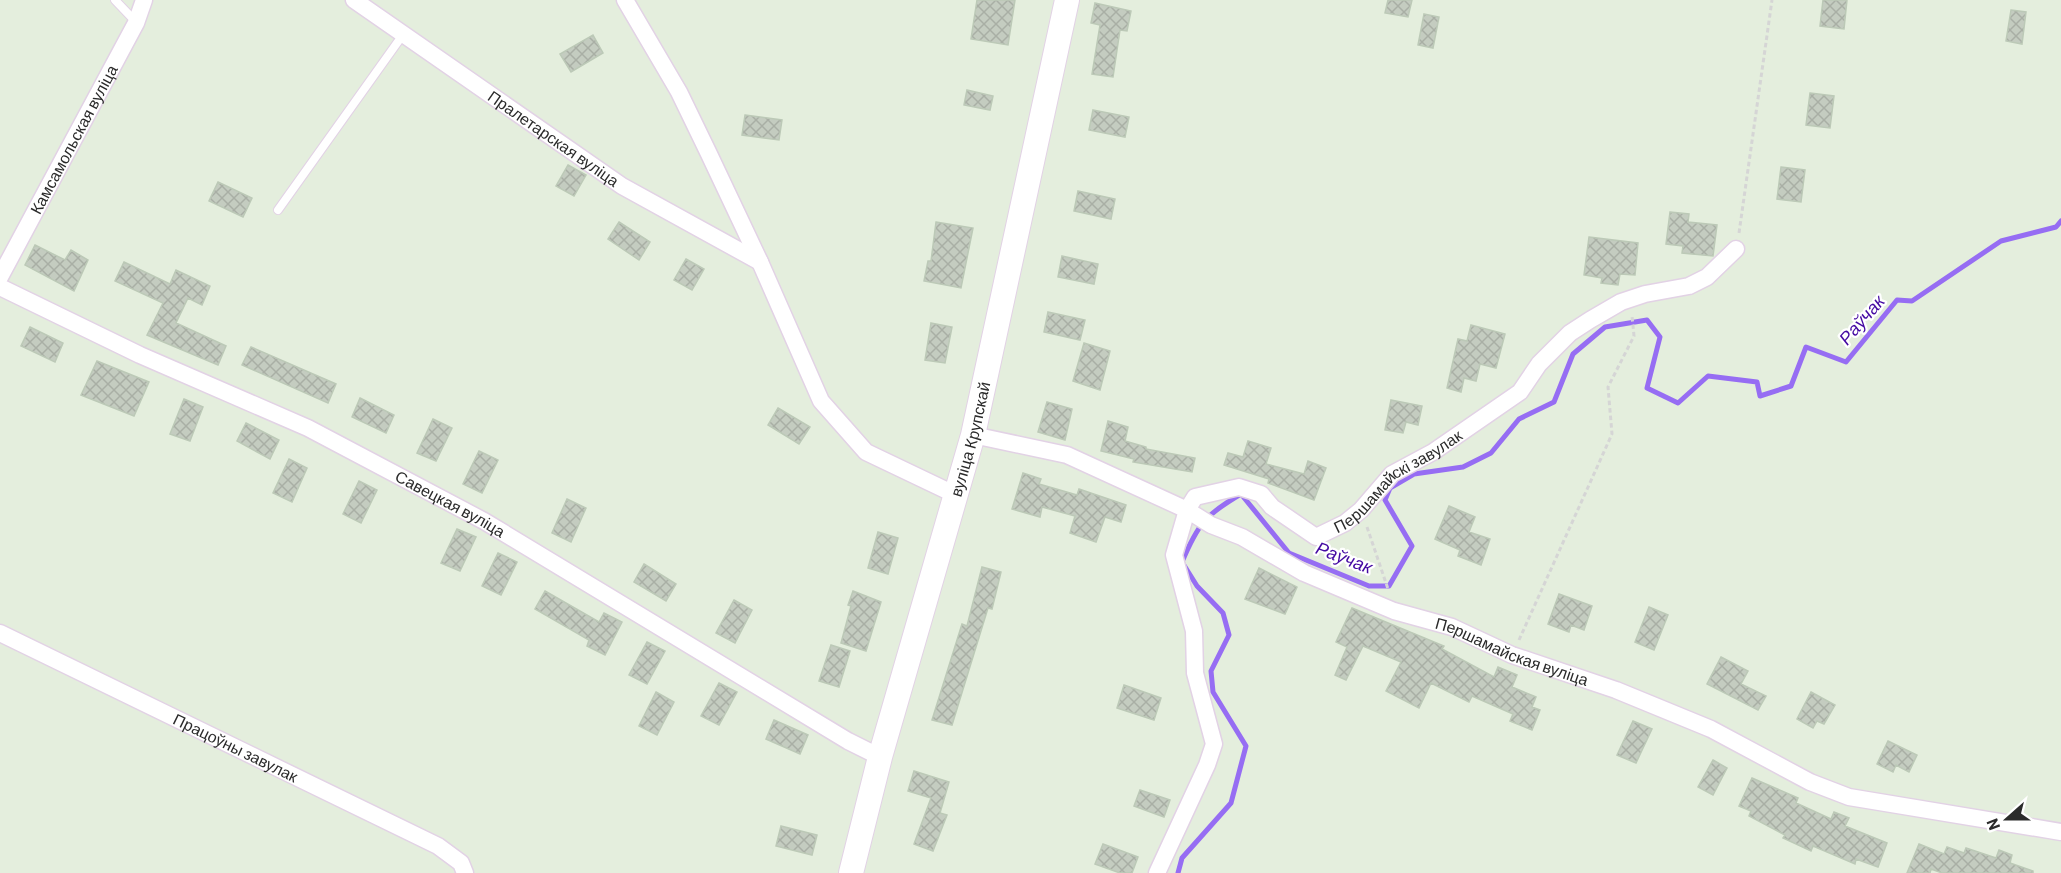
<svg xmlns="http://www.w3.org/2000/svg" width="2061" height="873" viewBox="0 0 2061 873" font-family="Barlow,sans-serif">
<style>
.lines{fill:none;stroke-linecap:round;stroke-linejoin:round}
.stream{stroke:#966df3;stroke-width:5}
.building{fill:url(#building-cross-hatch);stroke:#bcc9b7;stroke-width:1.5}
.lane-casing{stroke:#e2d2e5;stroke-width:10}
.street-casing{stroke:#e2d2e5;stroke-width:19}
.secondary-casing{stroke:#e2d2e5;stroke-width:26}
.path{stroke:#d5d5d5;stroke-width:3;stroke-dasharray:4.5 3;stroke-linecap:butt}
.lane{stroke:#fff;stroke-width:8}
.street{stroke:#fff;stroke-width:16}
.secondary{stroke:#fff;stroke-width:24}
.labels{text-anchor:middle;stroke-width:4.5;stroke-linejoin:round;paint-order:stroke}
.street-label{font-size:16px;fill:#2b2b2b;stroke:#fff}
.water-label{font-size:18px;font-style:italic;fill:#4409a2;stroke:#fff}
</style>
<defs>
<pattern id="building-cross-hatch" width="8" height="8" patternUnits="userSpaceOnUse" patternTransform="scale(1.5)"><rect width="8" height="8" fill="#c4ccc0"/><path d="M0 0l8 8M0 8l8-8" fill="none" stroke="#a9afa5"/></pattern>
</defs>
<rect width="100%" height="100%" fill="#e4eedd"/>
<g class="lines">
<path class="stream" d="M1178,873L1182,858L1231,803L1246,746L1213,692L1211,671L1229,635L1223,613L1197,586L1182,562C1198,524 1205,515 1241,494L1289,553L1369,586H1389L1412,546L1385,500L1390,488L1414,474L1463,467L1491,453L1519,419L1554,402L1573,354L1605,327L1647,320L1660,337L1647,388L1678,403L1708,376L1757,382L1760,396L1791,386L1806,347L1846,362L1897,300L1912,301L2001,241L2056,227L2061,221"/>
</g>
<path class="building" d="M977,0H1015L1008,45L971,39Z
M1388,0H1412L1408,17L1385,13Z
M1823,0H1847L1844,29L1820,26Z
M1095,3L1131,11L1127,31L1120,30L1113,77L1092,74L1100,25L1091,23Z
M2011,10L2026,12L2022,44L2006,41Z
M1424,14L1439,17L1433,48L1418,45Z
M593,35L603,53L571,72L560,54Z
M967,90L993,96L990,110L964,105Z
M1810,93L1834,96L1830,128L1806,125Z
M1093,110L1129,117L1125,137L1089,130Z
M745,115L782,120L779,140L742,135Z
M568,165L586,175L574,196L556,186Z
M1781,167L1805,170L1801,202L1777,199Z
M218,182L252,198L243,217L209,201Z
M1078,191L1115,199L1111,219L1074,211Z
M1670,212L1689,214L1688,222L1717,225L1713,256L1682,253L1683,246L1666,244Z
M619,222L650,242L639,260L608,239Z
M936,222L973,228L961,288L924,281L928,261H931Z
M1589,237L1638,243L1635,275L1620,274L1618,285L1601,283L1602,278L1584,275Z
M35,245L65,260L71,250L88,260L74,291L25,265Z
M1062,256L1098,264L1094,284L1058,277Z
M686,259L704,269L692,290L674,280Z
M124,262L170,284L176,270L210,286L202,305L188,298L176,323L226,346L218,365L147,335L163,303L115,281Z
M1048,312L1085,320L1080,340L1044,332Z
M931,323L952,327L945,363L925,360Z
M1471,325L1505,334L1496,368L1480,364L1476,381L1464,378L1461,392L1447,388L1458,339L1467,341Z
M30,327L63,343L55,362L21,346Z
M1084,343L1110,351L1100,390L1073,381Z
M251,347L336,384L328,403L242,365Z
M97,361L149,382L134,416L81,395Z
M360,398L394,415L386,433L352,417Z
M184,399L203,407L190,441L170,434Z
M1391,400L1422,406L1418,425L1406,422L1403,433L1385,430Z
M1047,402L1072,409L1065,440L1038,432Z
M778,408L810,427L799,444L768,425Z
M433,419L452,428L436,461L417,453Z
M1108,421L1128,427L1125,441L1146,447V449L1195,458L1192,472L1133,462L1134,459L1101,451Z
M246,423L279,440L270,459L237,441Z
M1248,441L1271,448L1266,464L1304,474L1308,461L1326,468L1314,500L1268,483L1269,479L1224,465L1228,453L1243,457Z
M479,451L498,460L482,493L463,484Z
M289,459L307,468L292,502L273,493Z
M1023,473L1041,479L1039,484L1077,495L1079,489L1126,505L1121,522L1105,517L1096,542L1070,533L1075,516L1042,507L1040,517L1012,509Z
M359,481L377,490L361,523L343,514Z
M567,499L586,508L571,542L552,533Z
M1449,506L1475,517L1469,532L1490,539L1481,565L1458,556L1460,550L1435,539Z
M457,529L476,537L460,571L441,563Z
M878,532L898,538L888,574L868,568Z
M498,553L517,562L501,595L482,586Z
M644,564L676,584L666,601L634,582Z
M982,567L1001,572L992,609L988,608L952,725L932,720L962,624L967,626Z
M1259,568L1297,587L1285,614L1245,599Z
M545,591L599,622L604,613L622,622L605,655L587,646L589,640L535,609Z
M853,591L881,602L866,651L841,643L851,606L848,605Z
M1559,594L1592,606L1584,630L1571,625L1569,632L1548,624Z
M734,600L752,610L735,643L716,633Z
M1649,607L1668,615L1654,650L1635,642Z
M1352,608L1444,646L1442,649L1494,677L1498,667L1517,675L1512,687L1536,697L1532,707L1540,710L1532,730L1510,721L1513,714L1472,696L1469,702L1431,683L1419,708L1386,691L1401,662L1363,646L1346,680L1335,675L1347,647L1336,642Z
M647,642L665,651L647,684L629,675Z
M831,645L850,651L839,687L819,681Z
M1721,657L1748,671L1741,684L1766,696L1758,710L1707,684Z
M719,683L737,692L719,725L701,716Z
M1124,685L1161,698L1154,720L1117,708Z
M656,692L674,702L657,735L639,726Z
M1811,692L1835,705L1824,724L1817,721L1813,728L1797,719Z
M774,720L808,735L800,754L766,739Z
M1633,721L1652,729L1636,763L1617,755Z
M1888,741L1917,755L1909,772L1896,765L1893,772L1877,764Z
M1713,760L1727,768L1713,795L1698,787Z
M914,771L949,782L940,813L947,815L933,851L914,844L931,798L908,791Z
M1752,778L1798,798L1796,803L1831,819L1834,812L1849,818L1845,826L1887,843L1878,867L1856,859L1855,864L1813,846L1811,851L1783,838L1785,835L1749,816L1751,811L1739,806Z
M1140,790L1170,800L1164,817L1134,806Z
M781,826L817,835L812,855L776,846Z
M1103,844L1138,857L1132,873H1120L1095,864Z
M1919,844L1944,854L1947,847L1964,853L1966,848L1996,858L1999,850L2012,855L2010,863L2033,871V873H1942L1931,869L1930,873H1907Z"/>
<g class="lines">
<g class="lane-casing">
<path id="lane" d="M115,0L136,22
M278,210L402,36"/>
</g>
<g class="street-casing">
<g id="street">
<path id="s1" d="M354,0L622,186L760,262"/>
<path d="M625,0L679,92L709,154L760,262L821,401L866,452L954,494"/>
<path id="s2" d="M0,277L136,23L144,0"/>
<path id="s3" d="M0,287L140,355L308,428L484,521L848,741L880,757"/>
<path id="s4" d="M973,435L1067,455L1187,510L1211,525L1242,537L1304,573L1394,611L1452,627L1512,655L1616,690L1711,729L1810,782L1849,797L2061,832"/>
<path id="s5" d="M0,633L438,846L461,863L465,873"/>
<path id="s6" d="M1157,873L1207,765L1214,744L1195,673L1194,631L1174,555L1187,510L1195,497L1239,487L1261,494L1272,507L1316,537L1345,523L1361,510L1392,474L1433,452L1520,392L1539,364L1570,333L1590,320L1621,302L1645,294L1689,286L1707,277L1736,249"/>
</g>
</g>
<g class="secondary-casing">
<g id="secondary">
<path id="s7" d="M851,873L880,757L973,435L1067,0"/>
</g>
</g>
<path class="path" d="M1739,233L1772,0
M1367,527L1388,589
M1519,640L1612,434L1608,387L1634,336L1632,316"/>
<use href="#lane" class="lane"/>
<use href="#street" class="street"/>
<use href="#secondary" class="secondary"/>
</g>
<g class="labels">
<g class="street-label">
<text dy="6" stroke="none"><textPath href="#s1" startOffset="243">Пралетарская вуліца</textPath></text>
<text dy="6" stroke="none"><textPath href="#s2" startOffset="156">Камсамольская вуліца</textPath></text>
<text dy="6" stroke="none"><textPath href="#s7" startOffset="450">вуліца Крупскай</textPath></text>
<text dy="6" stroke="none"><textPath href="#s6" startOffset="636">Першамайскі завулак</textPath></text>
<text dy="6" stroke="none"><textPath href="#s3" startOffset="500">Савецкая вуліца</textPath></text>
<text dy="6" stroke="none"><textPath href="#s4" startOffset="584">Першамайская вуліца</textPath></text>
<text dy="6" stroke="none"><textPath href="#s5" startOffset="262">Працоўны завулак</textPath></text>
</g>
<g class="water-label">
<text transform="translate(1862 320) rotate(-49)" y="6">Раўчак</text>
<text transform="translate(1344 558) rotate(21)" y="6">Раўчак</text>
</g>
</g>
<g transform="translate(2007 819) rotate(249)" stroke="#ffffff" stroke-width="4.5" paint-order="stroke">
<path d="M0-4.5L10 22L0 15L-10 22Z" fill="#2b2b2b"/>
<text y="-9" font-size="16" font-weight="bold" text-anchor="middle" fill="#2b2b2b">N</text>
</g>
</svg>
